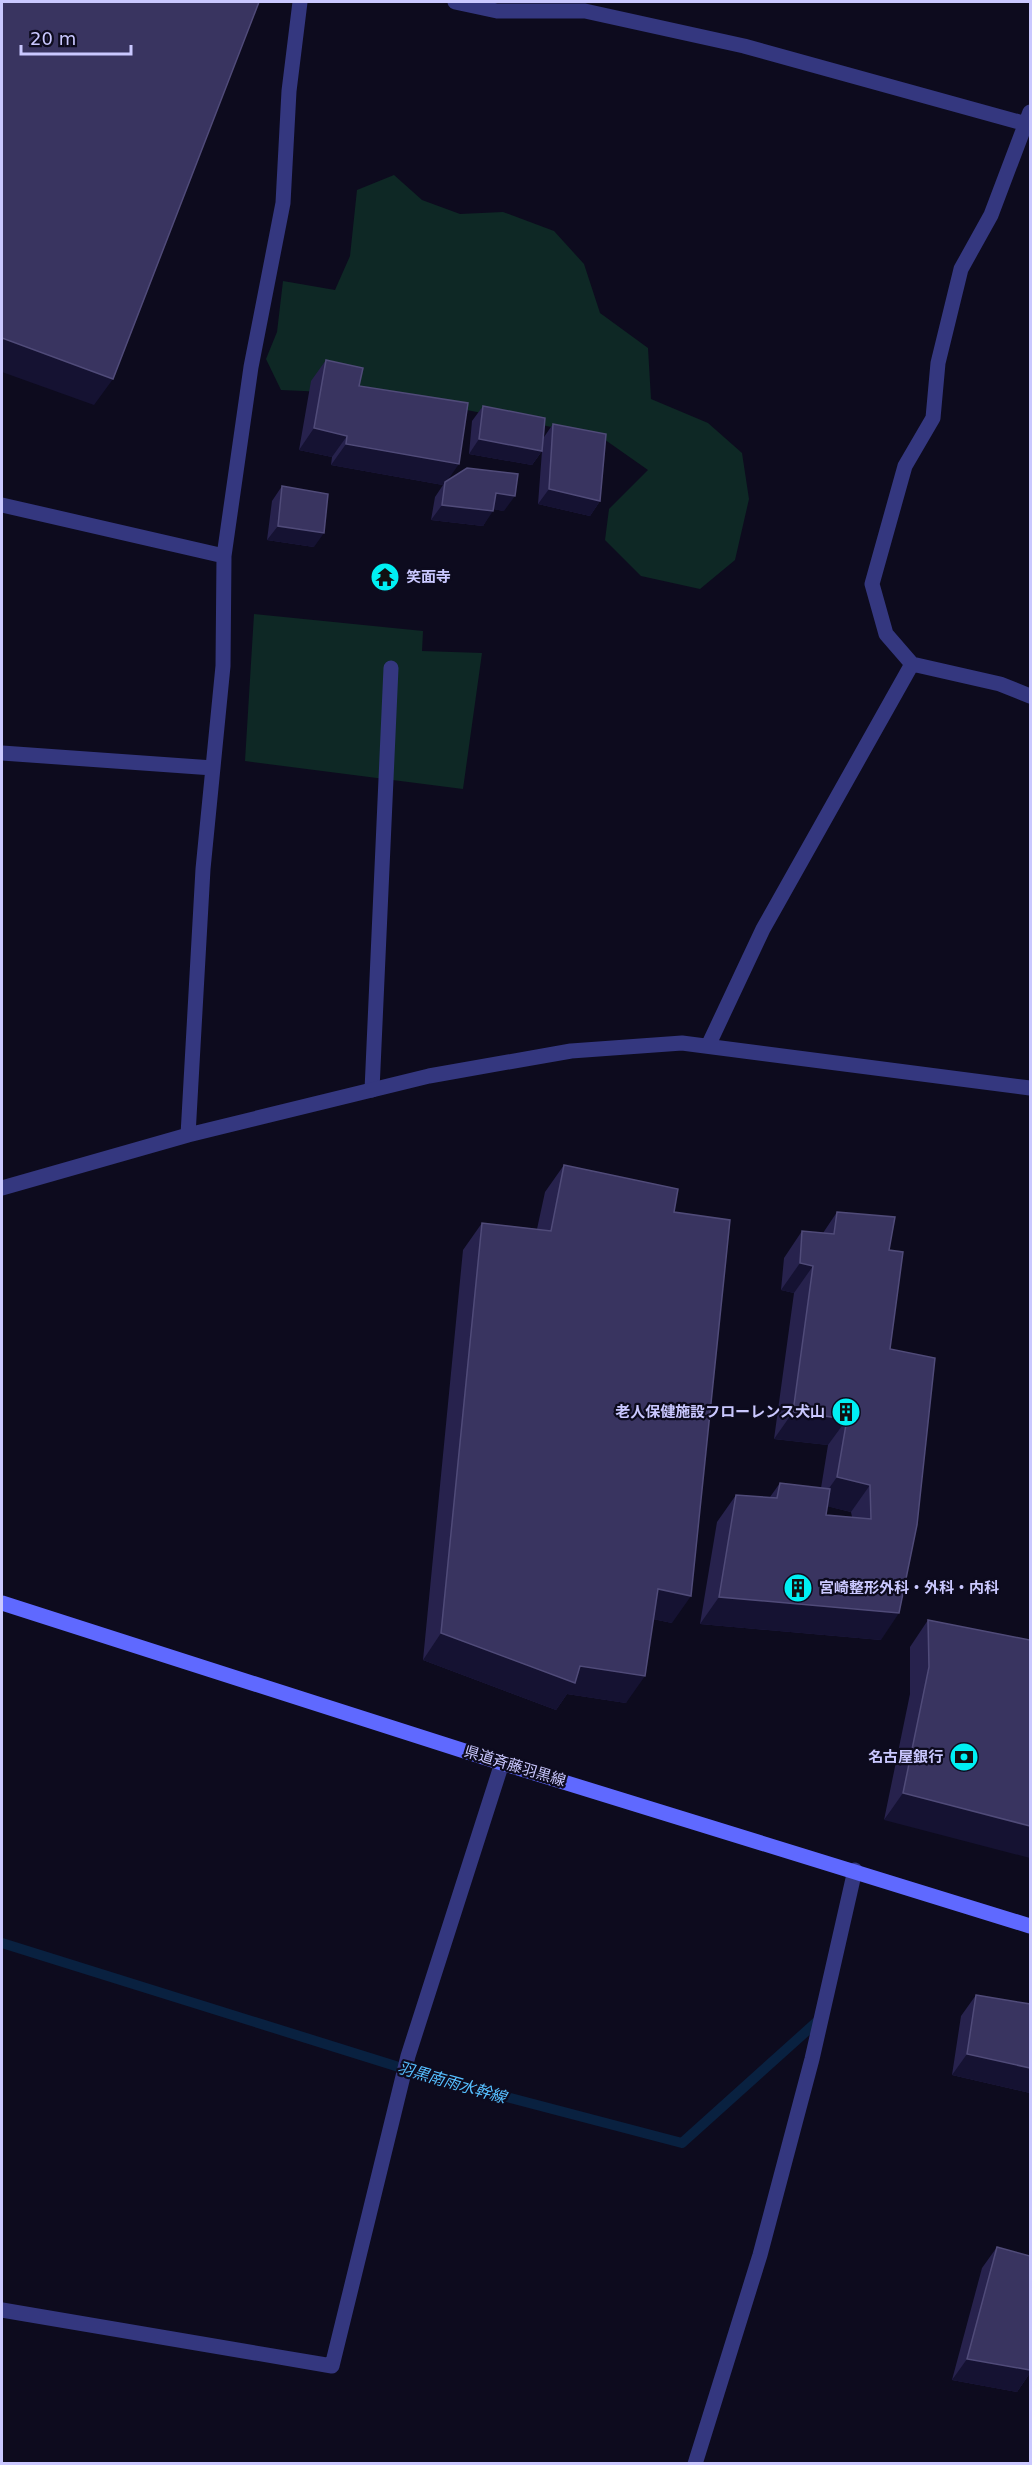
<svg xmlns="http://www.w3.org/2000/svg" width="1032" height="2465" viewBox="0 0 1032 2465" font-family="'DejaVu Sans','Noto Sans JP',sans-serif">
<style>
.green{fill:#0e2825}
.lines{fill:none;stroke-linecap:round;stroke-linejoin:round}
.stream{stroke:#092140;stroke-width:10}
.lane{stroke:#34377f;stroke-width:15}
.street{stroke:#34377f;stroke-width:15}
.secondary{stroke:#5f69ff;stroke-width:15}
.wall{fill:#27224d;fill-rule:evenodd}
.shaded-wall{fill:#151232}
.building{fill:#393460;stroke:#504b79;stroke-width:1.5}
.labels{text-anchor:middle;stroke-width:4.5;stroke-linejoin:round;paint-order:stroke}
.poi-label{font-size:15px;font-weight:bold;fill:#cac8ff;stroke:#0d0b1e;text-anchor:start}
.street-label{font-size:15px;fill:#cac8ff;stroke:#0d0b1e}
.water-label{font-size:16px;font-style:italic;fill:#56bfff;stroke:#0d0b1e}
</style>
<rect width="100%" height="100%" fill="#0d0b1e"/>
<path class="green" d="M394,175L422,200L460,214L503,212L554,231L584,264L600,313L648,348L651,399L708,423L742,453L749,499L735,560L700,589L641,576L605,540L609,509L648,470L601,437L393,395L281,390L266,359L277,332L283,281L335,290L350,256L357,190Z
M254,614L423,631L422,651L482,653L463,789L245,761Z"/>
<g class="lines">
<path class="stream" d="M2,1943L434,2078L682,2143L821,2018"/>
<path class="lane" d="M372,1090L391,668
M695,2464L760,2255L812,2059L855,1870"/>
<path class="street" d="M455,2L497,11H585L744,46L1030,125
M2,505L224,556
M912,664L1000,684L1030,696
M2,753L213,768
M708,1046L763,929L912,664L886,634L872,584L905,466L933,418L938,363L961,269L991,215L1030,112
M188,1135L203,869L223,666L224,556L251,367L283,203L289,91L300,2
M2,1188L188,1135L429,1076L571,1051L682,1043L1030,1088
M2,2310L332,2366L408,2056L502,1763"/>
<path class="secondary" d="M2,1603L502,1763L1030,1926"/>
</g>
<path class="wall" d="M326,360L359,386L447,481L504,511L493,509L483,526L431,520L435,497L443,485L331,465L332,457L299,450L311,381Z
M483,406L544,437L553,424L600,501L590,516L538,504L542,451L532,465L469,454L472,421Z
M282,486L314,547L267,540L272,501Z
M564,1165L674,1212L672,1623L653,1619L626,1703L567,1694L556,1710L423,1660L463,1250L482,1223L537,1229L545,1192Z
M837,1212L889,1250L890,1349L881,1640L700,1624L717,1522L736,1495L770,1497L780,1483L821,1488L828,1445L774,1439L794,1293L781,1290L784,1258L802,1231L823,1233ZM827,1506L851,1512L852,1517L826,1515Z
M928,1620L1030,1640L884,1820L910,1694V1647Z
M976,1995L1030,2004V2093L952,2075L961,2016Z
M997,2247L1030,2256V2373L1017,2392L952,2380L982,2268Z"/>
<path class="shaded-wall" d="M2,338L113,379L94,405L2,372Z
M314,428L347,436L332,457L299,450Z
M479,439L542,451L532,465L469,454Z
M346,444L459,464L445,484V482L443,485L331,465Z
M549,489L600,501L590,516L538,504Z
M496,493L515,496L504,511L486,508Z
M442,505L493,511L483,526L431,520Z
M278,526L324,533L314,547L267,540Z
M800,1263L813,1266L794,1293L781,1290Z
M793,1412L847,1419L828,1445L774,1439Z
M837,1477L870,1485L851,1512L818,1504Z
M658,1589L691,1596L672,1623L639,1616Z
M719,1597L899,1613L881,1640L700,1624Z
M441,1633L580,1666L645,1676L626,1703L567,1694L556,1710L423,1660Z
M903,1793L1030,1826V1858L884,1820Z
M967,2054L1030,2068V2093L952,2075Z
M967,2359L1030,2370V2373L1017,2392L952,2380Z"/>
<path class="building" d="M2,2H259L113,379L2,338Z
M326,360L363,368L359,386L468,403L459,464L346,444L347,436L314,428Z
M483,406L545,418L542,451L479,439Z
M553,424L606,434L600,501L549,489Z
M467,468L518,474L515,496L496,493L493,511L442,505L445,482Z
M282,486L328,494L324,533L278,526Z
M564,1165L678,1189L674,1212L730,1220L691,1596L658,1589L645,1676L580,1666L575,1683L441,1633L482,1223L551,1231Z
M837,1212L895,1217L889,1250L903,1252L890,1349L935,1358L917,1525L899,1613L719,1597L736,1495L777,1498L780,1483L830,1489L826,1515L871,1519L870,1485L837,1477L847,1419L793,1412L813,1266L800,1263L802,1231L834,1234Z
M928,1620L1030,1640V1826L903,1793L929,1667Z
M976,1995L1030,2004V2068L967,2054Z
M997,2247L1030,2256V2370L967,2359Z"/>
<defs>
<g id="temple-disc" transform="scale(1.5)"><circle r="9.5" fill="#00f0f3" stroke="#0d0b1e"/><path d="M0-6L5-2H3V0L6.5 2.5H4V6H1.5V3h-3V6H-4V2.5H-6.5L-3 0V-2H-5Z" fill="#111"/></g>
<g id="building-disc" transform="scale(1.5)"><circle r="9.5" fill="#00f0f3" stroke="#0d0b1e"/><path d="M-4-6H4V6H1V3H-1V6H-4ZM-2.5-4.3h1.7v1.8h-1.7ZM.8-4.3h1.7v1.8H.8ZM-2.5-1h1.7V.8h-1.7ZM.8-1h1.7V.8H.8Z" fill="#111"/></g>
<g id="bank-disc" transform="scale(1.5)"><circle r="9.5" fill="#00f0f3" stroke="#0d0b1e"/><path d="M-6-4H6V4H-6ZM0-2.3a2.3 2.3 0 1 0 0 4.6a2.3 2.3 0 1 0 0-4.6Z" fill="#111"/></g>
</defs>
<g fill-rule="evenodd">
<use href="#temple-disc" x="385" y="577"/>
<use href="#building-disc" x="846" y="1412"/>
<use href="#building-disc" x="798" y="1588"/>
<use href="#bank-disc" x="964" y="1757"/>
</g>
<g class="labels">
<g class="poi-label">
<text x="406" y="582">笑面寺</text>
<text x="825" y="1417" text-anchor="end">老人保健施設フローレンス犬山</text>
<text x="819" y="1593">宮崎整形外科・外科・内科</text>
<text x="943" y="1762" text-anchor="end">名古屋銀行</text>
</g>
<g class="street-label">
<text transform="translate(515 1766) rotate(17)" y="5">県道斉藤羽黒線</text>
</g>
<g class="water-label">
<text transform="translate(452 2082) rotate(16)" y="6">羽黒南雨水幹線</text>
</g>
</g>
<rect width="1032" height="2465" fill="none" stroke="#cac8ff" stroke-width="6"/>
<path d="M21 45v9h110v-9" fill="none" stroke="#cac8ff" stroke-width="3"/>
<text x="30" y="45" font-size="18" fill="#cac8ff" stroke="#0d0b1e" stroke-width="4.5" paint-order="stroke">20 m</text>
</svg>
